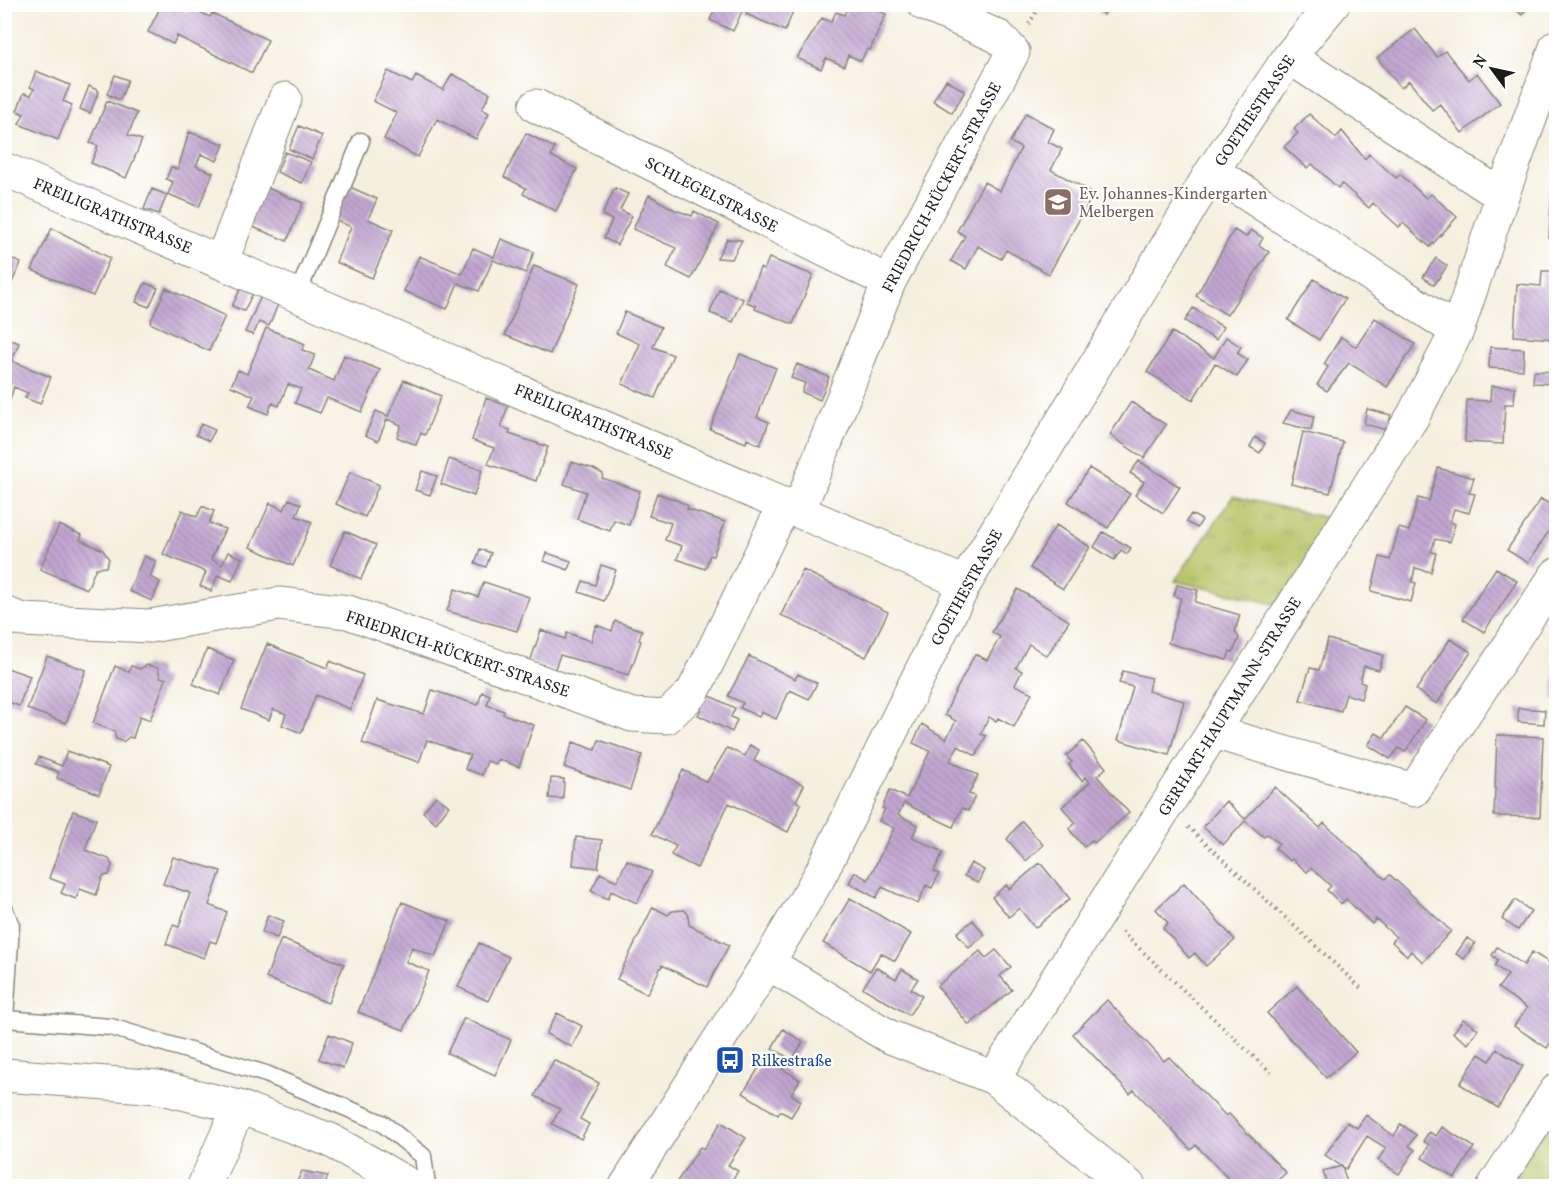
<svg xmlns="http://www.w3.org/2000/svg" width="1561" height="1191" viewBox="0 0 1561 1191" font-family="Vollkorn,serif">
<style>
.grass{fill:url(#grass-tufts);stroke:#696f40;stroke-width:1.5}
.building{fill:url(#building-back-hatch)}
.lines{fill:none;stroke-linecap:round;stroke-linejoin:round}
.lane-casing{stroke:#88867d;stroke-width:19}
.street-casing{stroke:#88867d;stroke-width:35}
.path{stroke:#88867d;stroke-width:4;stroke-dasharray:1.5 4.5;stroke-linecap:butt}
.lane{stroke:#fff;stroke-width:16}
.street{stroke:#fff;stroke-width:33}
.rail{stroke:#1c1c1c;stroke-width:4.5}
.labels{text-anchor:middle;stroke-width:4.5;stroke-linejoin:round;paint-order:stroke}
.street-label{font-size:16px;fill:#1c1c1c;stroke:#fff}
.education-label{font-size:16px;fill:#785e54;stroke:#fff;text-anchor:start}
.transit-label{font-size:16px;fill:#164399;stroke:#fff;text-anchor:start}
</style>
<defs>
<pattern id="grass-tufts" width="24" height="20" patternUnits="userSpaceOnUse" patternTransform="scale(1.5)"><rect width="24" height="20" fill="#b6c264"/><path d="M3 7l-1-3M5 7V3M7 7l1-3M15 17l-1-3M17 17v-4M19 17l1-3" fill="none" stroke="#9ca656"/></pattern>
<pattern id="building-back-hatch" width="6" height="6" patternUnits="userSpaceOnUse" patternTransform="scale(1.5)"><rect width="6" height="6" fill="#c1a6d0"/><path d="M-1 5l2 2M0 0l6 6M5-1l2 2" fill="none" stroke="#a58eb2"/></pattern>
</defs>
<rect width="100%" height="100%" fill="#fff"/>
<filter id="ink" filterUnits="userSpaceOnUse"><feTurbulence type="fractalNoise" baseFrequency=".0167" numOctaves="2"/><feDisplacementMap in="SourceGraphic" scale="12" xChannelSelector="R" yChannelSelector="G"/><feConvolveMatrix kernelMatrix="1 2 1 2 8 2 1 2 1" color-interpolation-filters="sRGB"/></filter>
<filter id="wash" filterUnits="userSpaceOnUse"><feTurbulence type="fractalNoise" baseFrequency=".008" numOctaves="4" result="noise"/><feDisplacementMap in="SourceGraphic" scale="24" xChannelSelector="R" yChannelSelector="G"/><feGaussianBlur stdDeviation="1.35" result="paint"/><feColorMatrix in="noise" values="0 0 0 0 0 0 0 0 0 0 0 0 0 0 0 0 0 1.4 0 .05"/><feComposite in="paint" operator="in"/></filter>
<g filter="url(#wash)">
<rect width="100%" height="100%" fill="#f4efde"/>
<path class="grass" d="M1233,496L1335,520L1279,605L1175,581Z
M1556,1113V1168L1545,1186H1508Z"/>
<g id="blocks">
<path class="building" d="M162,4H172L186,12L189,7L210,17L212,13L268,40L252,73L177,36L173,44L148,32Z
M717,4L745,5L733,31L710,20Z
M750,4H796L785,31L746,14Z
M849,4H865L886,14L870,50L867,49L861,61L848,55L844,66L826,58L821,69L797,58L822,18L831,22L836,12L844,15Z
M1089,4H1111L1104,15Z
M1509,4H1530L1522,15Z
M1415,29L1437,57L1445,51L1469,80L1477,73L1500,103L1462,133L1440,104L1432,110L1409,81L1401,88L1377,58Z
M36,71L70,85L63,101L72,105L58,140L19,124L24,114L17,111L24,93L31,95L34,89L30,87Z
M388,71L412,83L416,76L443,90L452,74L490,93L482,109L489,113L476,139L437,119L418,157L384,139L397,113L373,101Z
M115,75L128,80L120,100L107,94Z
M946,80L965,91L952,113L933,101Z
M89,86L99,91L90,113L80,109Z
M107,101L137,113L128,135L142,140L126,178L91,163L98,146L90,143Z
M1026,113L1054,129L1048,142L1062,149L1051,170L1094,193L1049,274L1006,250L1001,259L978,246L966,269L951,261L965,236L957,231L984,182L1000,191L1021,148L1010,142Z
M1309,114L1336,138L1342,131L1365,159L1369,154L1396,178L1400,174L1426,198L1431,194L1457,217L1430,247L1403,223L1399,227L1373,203L1369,208L1342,184L1338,188L1312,164L1307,168L1284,147L1298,133L1294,129Z
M299,126L322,136L312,159L289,149Z
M189,132L224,144L217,161L201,154L196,166L213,173L199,207L168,194L173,182L166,179L171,167L178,169Z
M526,133L555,148L551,156L577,169L556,211L523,194L526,188L504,177Z
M285,152L311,162L302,183L277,172Z
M1552,184H1556V239L1549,238Z
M265,187L303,203L287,241L248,225Z
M350,187L377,199L368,219L393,230L372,278L336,262L351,227L336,220Z
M615,188L628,194L620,210L632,216L617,245L604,238L612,220L602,215Z
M152,189L167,195L159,214L144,209Z
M649,195L673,209L692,216L694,211L719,224L691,279L667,267L676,248L633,229Z
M52,228L110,258L93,296L32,270Z
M1234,230L1246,237L1251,230L1263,238L1259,245L1269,252L1227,315L1196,296Z
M501,239L534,252L526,273L493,260L479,291L458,283L447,309L404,291L419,256L462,274L473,248L494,257Z
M727,239L742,240L732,259L717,258Z
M4,255L21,263L4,299Z
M769,258L813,275L793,324L755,309L756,306L747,302L760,268L764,270Z
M1436,258L1447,266L1434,285L1423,277Z
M534,266L579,284L550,354L505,335Z
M1542,271H1556L1554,339L1514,336L1517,284L1541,286Z
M1314,279L1345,299L1319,340L1288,320Z
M145,283L158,288L149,307L136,302Z
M242,286L254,291L244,311L232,306Z
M166,288L225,316L209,351L150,323Z
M719,289L743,299L733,322L710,313Z
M262,294L279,302L269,326L259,322L253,335L245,332Z
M1193,308L1223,327L1216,340L1185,321Z
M625,312L661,327L653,347L673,355L655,398L622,384L640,344L616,333Z
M1375,318L1415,344L1387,387L1349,363L1327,391L1317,385L1328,367L1324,364L1341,337L1356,347Z
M266,328L305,344L302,350L315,355L309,370L334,381L344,355L380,370L362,412L327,398L320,413L295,403L301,389L288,384L279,406L272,403L268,414L249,406L254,396L231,386L238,370L247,374Z
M1172,332L1214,358L1226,337L1241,347L1237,353L1248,360L1237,377L1215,363L1193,400L1147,372Z
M4,337L19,343L12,361L51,377L40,404L25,398L28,393L14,387L5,415Z
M1490,347L1524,349L1523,370L1489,368Z
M740,354L776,368L757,417L769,422L760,445L747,439L746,443L710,429Z
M797,364L829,377L820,400L802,392L805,383L791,378Z
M1534,371L1556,372V384L1533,383Z
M404,380L441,396L425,435L421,433L416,445L397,437L401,425L387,419L378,441L365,435L376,411L388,416Z
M1491,386L1515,387L1514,404H1505L1503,444L1465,442L1467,400L1490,401Z
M486,398L508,406L501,427L510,430L509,434L548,447L536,481L488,464L494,448L472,440Z
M1131,402L1166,425L1144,458L1110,435Z
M1367,409L1391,415L1387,430L1364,424Z
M1291,410L1314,416L1311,430L1283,423Z
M201,424L215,430L209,441L196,435Z
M1303,432L1343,442L1330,493L1291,484Z
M1255,437L1265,443L1260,453L1250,447Z
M449,459L482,470L474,496L441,484Z
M1139,461L1180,487L1163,513L1135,495L1144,482L1130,473Z
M572,462L594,469L603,474L602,478L640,491L629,525L614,520L610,531L577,519L586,492L564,484Z
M1089,468L1130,494L1108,528L1068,502Z
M1438,468L1474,478L1469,493L1475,494L1469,513L1454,509L1450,522L1455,524L1450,542L1435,539L1431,552L1436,553L1431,572L1415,568L1412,582L1416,583L1411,602L1371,591L1380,557L1390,560L1399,528L1409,531L1418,498L1429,501Z
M422,471L437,476L430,495L415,490Z
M350,472L379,485L365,517L336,504Z
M657,493L679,501L688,506L687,509L725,522L713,556L710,555L705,569L677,559L682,546L665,540L671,523L649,516Z
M289,499L301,504L296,516L312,522L293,566L250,547L270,503L284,510Z
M1541,499L1556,508V520L1528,563L1507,550Z
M202,506L214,511L209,523L225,529L211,559L222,565L228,552L242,558L232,581L218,575L211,591L200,586L206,572L163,554L182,510L197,517Z
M1191,514L1202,520L1197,528L1186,522Z
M59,525L82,535L80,540L103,550L109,559L106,567L96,568L87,589L40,569Z
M1056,525L1090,547L1063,589L1030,568Z
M345,531L376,545L361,579L330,565Z
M1103,532L1131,548L1127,554L1121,550L1114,560L1094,547Z
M480,549L491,553L486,567L475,563Z
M547,553L571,561L568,570L544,561Z
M144,556L156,561L150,577L160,582L152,601L129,591Z
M601,565L616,570L604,601L579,592L583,581L595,585Z
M1496,568L1517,581L1484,632L1463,619Z
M803,570L888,612L866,657L781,615Z
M484,582L529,597L517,631L447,611L455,589L478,597Z
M1177,585L1198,590L1195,602L1240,615L1235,631L1239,638L1233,652L1230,651L1227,660L1168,643L1181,598L1174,596Z
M1018,589L1069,621L1047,656L1029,644L1016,668L1022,671L1015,685L1032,693L1014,727L998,718L996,721L989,717L981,734L986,736L976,756L958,746L950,761L978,775L969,794L975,796L968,811L962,808L953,827L904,803L898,815L918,825L912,837L943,852L934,871L939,874L932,888L926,885L918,904L882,887L876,898L849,883L855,872L868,880L894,828L879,821L885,809L882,808L890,790L907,798L930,751L913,743L922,724L946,739L956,721L945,715L952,698L975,654L987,660L1000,637L992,632Z
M615,621L642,630L639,640L641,641L629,675L560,655L554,671L530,662L541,630L565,639L567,633L591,641L596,625L612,631Z
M1328,639L1383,655L1379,670L1364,666L1360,682L1365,684L1361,699L1346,694L1341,711L1300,700L1310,668L1319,670Z
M1450,639L1471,652L1437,704L1416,690Z
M267,644L327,668L330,661L363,675L350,709L316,695L301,733L282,725L286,714L273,709L269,720L241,709Z
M207,649L234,660L220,695L193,684Z
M47,656L86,670L66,723L27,709Z
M749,656L795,679L798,674L817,683L809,699L790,690L776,719L761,712L759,717L740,708L743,703L728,696Z
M1555,658H1556V701H1553Z
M147,665L158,668L160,677L166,679L150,720L140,716L133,738L129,737L123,742L116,739L114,731L93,723L115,666L129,672L131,666L140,669Z
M4,667L30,676L19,706L4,700Z
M1123,671L1151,678L1148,691L1184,701L1169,755L1118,740L1133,687L1119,683Z
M432,690L478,705L482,692L490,695L487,705L504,711L503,714L534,725L519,767L498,759L496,764L487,761L482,775L465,769L470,755L427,740L419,762L362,743L377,700L424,714Z
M708,695L735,708L731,717L737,720L732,732L698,715Z
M1405,707L1426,720L1405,752L1399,748L1390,759L1368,745L1376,733L1384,738Z
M1518,708L1545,710L1544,724L1518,722Z
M1497,735L1543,737L1540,817L1494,816Z
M599,740L642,755L630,790L564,767L573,742L595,750Z
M1083,741L1106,768L1097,776L1129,813L1094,843L1092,840L1084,847L1069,829L1076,823L1062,807L1090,782L1085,777L1082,781L1069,765L1072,762L1066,756Z
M750,745L759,750L754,761L804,785L796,801L801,804L788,832L729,803L697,868L671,855L676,846L652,834L683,770L707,782L727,748L745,756Z
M67,751L109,767L99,794L57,778L59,772L36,764L39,757L62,766Z
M551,778L564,779L563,799L549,798Z
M1275,787L1320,828L1324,823L1385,879L1390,875L1451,931L1423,962L1411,951L1407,956L1392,942L1396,937L1376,919L1372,924L1346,899L1341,904L1327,890L1331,886L1311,868L1307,872L1292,859L1290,861L1275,848L1279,844L1267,834L1264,837L1245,821L1223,845L1203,827L1226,801L1245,819Z
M436,796L449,806L436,823L423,812Z
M73,811L96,819L85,850L109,859L112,865L109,875L103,876L96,895L80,889L76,899L61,893L65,884L49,878Z
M1022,821L1043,845L1026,861L1007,839Z
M576,837L602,840L598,868L573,865Z
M173,857L221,871L209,905L227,912L216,943L210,941L204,958L166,944L173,925L179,927L190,893L163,884Z
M627,860L652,872L637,903L611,891L608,899L591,891L600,873L617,881Z
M971,863L984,870L978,883L964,876Z
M1040,863L1070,899L1035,928L1019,908L1009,917L992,897L1006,885L1009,889Z
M1184,883L1235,940L1206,966L1195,953L1189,958L1163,928L1168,923L1156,909Z
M850,898L911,934L895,961L881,953L870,971L823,943Z
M1515,900L1531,911L1518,930L1502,919Z
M402,902L450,921L435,957L412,947L406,962L429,971L404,1030L358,1012Z
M653,907L668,915L672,911L684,910L688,914L689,925L729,945L707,987L662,965L647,994L617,979Z
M268,915L284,921L277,938L262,932Z
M973,920L985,935L969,948L957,933Z
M1467,938L1475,943L1464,959L1456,954Z
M281,939L344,964L328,1003L266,978Z
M479,943L509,957L488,1001L458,987Z
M1497,947L1524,965L1532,952L1553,965L1556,959V984L1549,996L1556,1001V1034L1547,1048L1514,1026L1527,1008L1498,988L1508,975L1495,966L1498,960L1492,955Z
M996,950L1011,967L1000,976L1012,990L969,1025L937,986L980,951L986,958Z
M876,967L896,979L902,969L918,979L911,989L922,996L909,1015L863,988Z
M1297,986L1356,1052L1326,1078L1267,1013Z
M1107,1000L1164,1061L1169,1057L1226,1116L1229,1114L1286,1173L1271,1186H1235L1196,1145L1191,1150L1134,1090L1130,1094L1073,1034Z
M557,1013L582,1026L572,1047L546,1034Z
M464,1018L511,1040L495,1075L447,1053Z
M1463,1019L1478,1029L1468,1044L1453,1033Z
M783,1029L803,1042L792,1060L772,1048Z
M329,1034L352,1043L343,1068L319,1059Z
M1497,1049L1523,1066L1498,1108L1460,1084L1479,1054L1490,1061Z
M765,1058L800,1080L791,1094L801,1101L791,1117L780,1111L778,1115L743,1093Z
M554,1060L599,1083L580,1119L589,1124L581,1139L552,1124L560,1109L535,1096Z
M1366,1115L1394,1136L1401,1124L1416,1135L1409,1146L1415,1150L1399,1174L1378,1160L1386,1148L1367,1136L1346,1169L1325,1155L1347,1122L1357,1128Z
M721,1122L746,1138L728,1165L738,1171L728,1186H674L700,1147L704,1149Z
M1442,1127L1474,1147L1455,1178L1422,1158L1429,1145L1423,1141L1429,1132L1436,1136Z
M1342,1166L1348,1186H1327L1323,1171Z
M302,1171L328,1176L324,1186H295Z"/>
</g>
</g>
<g filter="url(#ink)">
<use href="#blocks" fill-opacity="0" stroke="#88867d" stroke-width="1.5"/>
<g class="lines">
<g class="lane-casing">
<path id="lane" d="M298,293L361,141
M4,908L11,925L5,1019L111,1027L266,1074L382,1123L423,1156L427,1186"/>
</g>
<g class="street-casing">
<path id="street" d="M1289,57L1502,196
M536,106L889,282
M4,169L965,583
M1212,171L1457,331
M222,260L285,99
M799,510L889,282L1013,52L999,37L924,4
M4,613L23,620L150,626L279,604L348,612L632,715L667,717L693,692L785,504
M1213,732L1414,790L1556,575
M768,963L888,1036L994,1078L1129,1186
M4,1075L158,1087L239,1107L330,1140L411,1186
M994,1078L1413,416L1457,331L1502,196L1556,47
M204,1186L239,1107
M626,1186L768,963L819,877L965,583L1212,171L1289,57L1333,4
M1494,1186L1556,1091"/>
</g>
<path class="path" d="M1029,24L1041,4
M1188,827L1363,990
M1122,932L1271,1073"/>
<use href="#lane" class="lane"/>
<use href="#street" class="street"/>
<path class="rail" d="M1554,1186L1556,1183"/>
</g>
</g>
<defs>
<g id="school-square" transform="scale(1.5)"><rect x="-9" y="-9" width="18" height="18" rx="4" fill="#8d6e63" stroke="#fff"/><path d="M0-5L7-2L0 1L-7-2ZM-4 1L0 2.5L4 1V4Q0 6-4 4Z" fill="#fff"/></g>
<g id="bus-square" transform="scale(1.5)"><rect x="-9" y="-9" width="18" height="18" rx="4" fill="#1a4fb4" stroke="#fff"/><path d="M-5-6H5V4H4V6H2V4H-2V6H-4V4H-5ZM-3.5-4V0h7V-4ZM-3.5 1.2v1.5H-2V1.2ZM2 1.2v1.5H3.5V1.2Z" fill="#fff"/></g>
</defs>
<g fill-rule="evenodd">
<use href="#school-square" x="1058" y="202"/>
<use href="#bus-square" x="730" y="1060"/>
</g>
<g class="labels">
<g class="street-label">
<text transform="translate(1254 110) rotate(-56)" y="6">GOETHESTRASSE</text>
<text transform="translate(941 187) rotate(-62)" y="6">FRIEDRICH-RÜCKERT-STRASSE</text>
<text transform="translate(712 194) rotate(27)" y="6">SCHLEGELSTRASSE</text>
<text transform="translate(113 215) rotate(23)" y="6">FREILIGRATHSTRASSE</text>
<text transform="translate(594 421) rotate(23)" y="6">FREILIGRATHSTRASSE</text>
<text transform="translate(966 587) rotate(-61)" y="6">GOETHESTRASSE</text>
<text transform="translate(458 653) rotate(19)" y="6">FRIEDRICH-RÜCKERT-STRASSE</text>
<text transform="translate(1229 706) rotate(-58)" y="6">GERHART-HAUPTMANN-STRASSE</text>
</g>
<g class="education-label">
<text x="1079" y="199">Ev. Johannes-Kindergarten<tspan x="1079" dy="18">Melbergen</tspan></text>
</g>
<g class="transit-label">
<text x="751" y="1066">Rilkestraße</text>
</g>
</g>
<rect width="1561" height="1191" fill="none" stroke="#fff" stroke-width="24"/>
<g transform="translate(1492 69) rotate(303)" stroke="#ffffff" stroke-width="4.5" paint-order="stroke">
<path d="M0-4.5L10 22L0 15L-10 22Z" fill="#1c1c1c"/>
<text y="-9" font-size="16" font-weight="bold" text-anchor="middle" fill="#1c1c1c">N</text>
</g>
</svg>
